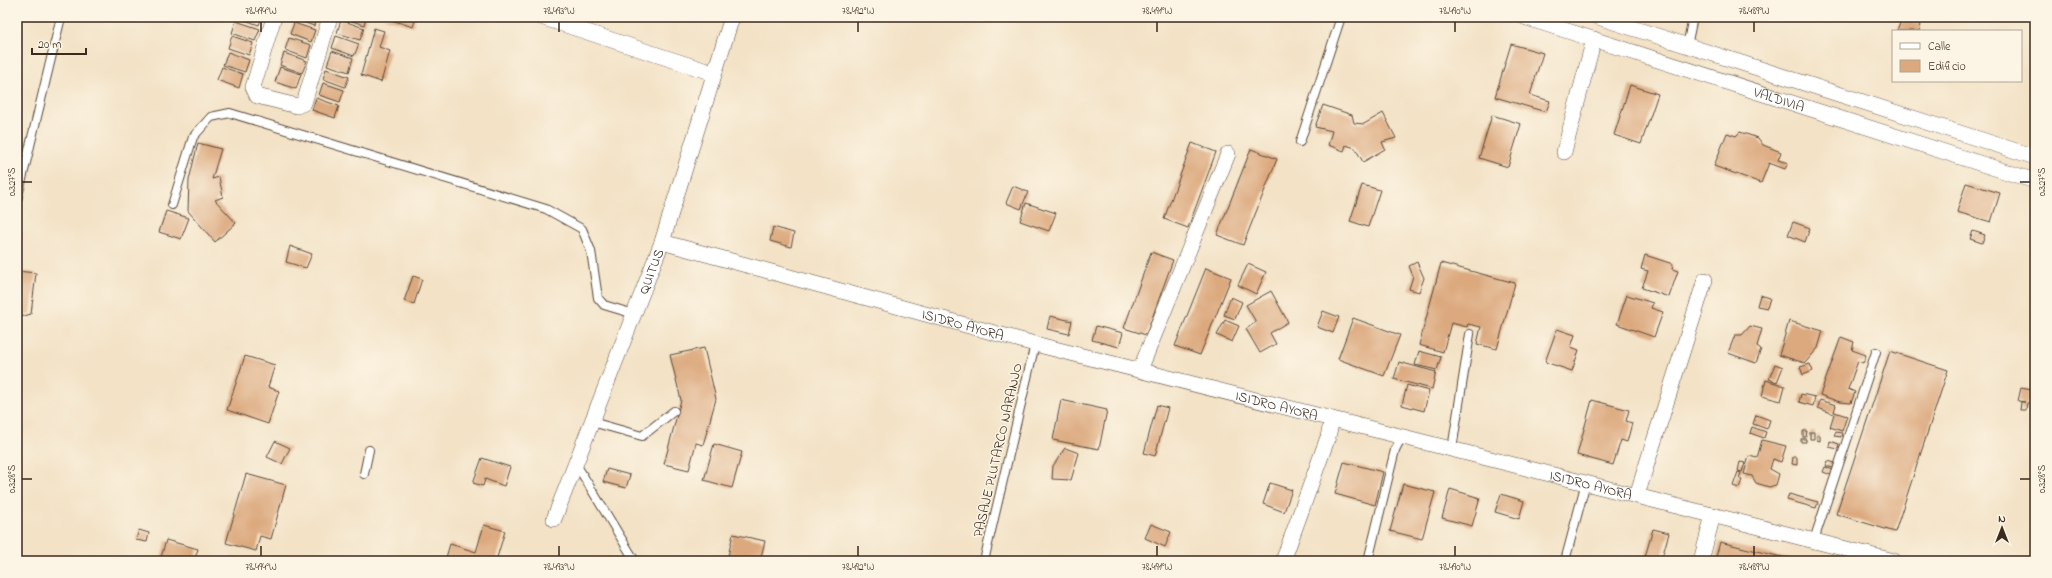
<svg xmlns="http://www.w3.org/2000/svg" width="2052" height="578" viewBox="0 0 2052 578" font-family="'Indie Flower',sans-serif">
<style>
.building{fill:#dca97e}
.lines{fill:none;stroke-linecap:round;stroke-linejoin:round}
.service-casing{stroke:#574637;stroke-width:10}
.minor-casing{stroke:#574637;stroke-width:16}
.service{stroke:#fff;stroke-width:8}
.minor{stroke:#fff;stroke-width:15}
.ticks{fill:none;stroke:#3b2a1e;stroke-width:1.5}
.labels{text-anchor:middle;stroke-width:3;stroke-linejoin:round;paint-order:stroke}
.street-label{font-size:14px;fill:#3b2a1e;stroke:#fcf5e5}
.neatline{fill:none;stroke:#3b2a1e;stroke-width:1.5}
.ticks-label{font-size:10px;text-anchor:middle;fill:#3b2a1e}
</style>
<rect width="100%" height="100%" fill="#fcf5e5"/>
<filter id="ink" filterUnits="userSpaceOnUse"><feTurbulence type="fractalNoise" baseFrequency=".025" numOctaves="2"/><feDisplacementMap in="SourceGraphic" scale="8" xChannelSelector="R" yChannelSelector="G"/><feConvolveMatrix kernelMatrix="1 2 1 2 8 2 1 2 1" color-interpolation-filters="sRGB"/></filter>
<filter id="wash" filterUnits="userSpaceOnUse"><feTurbulence type="fractalNoise" baseFrequency=".012" numOctaves="4" result="noise"/><feDisplacementMap in="SourceGraphic" scale="16" xChannelSelector="R" yChannelSelector="G"/><feGaussianBlur stdDeviation="0.9" result="paint"/><feColorMatrix in="noise" values="0 0 0 0 0 0 0 0 0 0 0 0 0 0 0 0 0 1.4 0 .05"/><feComposite in="paint" operator="in"/></filter>
<g filter="url(#wash)">
<rect width="100%" height="100%" fill="#f3e2c6"/>
<g id="blocks">
<path class="building" d="M236,17H262L259,25Z
M295,17H317L314,26L294,19Z
M341,17H366L364,25Z
M383,17H416L413,27Z
M1902,18L1921,25L1919,31H1897Z
M341,20L364,28L360,40L337,33Z
M236,21L260,29L255,41L232,33Z
M294,23L315,30L311,42L290,34Z
M374,28L384,31L379,47L390,51L381,82L361,75Z
M232,36L253,43L249,55L228,48Z
M336,36L359,44L354,56L332,48Z
M289,38L311,45L307,58L285,50Z
M1511,44L1543,53L1530,95L1550,101L1546,112L1495,97Z
M332,51L353,58L349,72L327,65Z
M228,52L249,60L245,72L223,65Z
M284,53L307,61L302,73L280,65Z
M222,67L243,74L239,88L217,80Z
M280,67L301,74L296,89L275,82Z
M326,69L349,77L345,87L323,79Z
M323,83L344,90L340,102L319,95Z
M1630,85L1658,94L1641,144L1614,135Z
M316,98L339,106L335,118L312,110Z
M1323,105L1352,115L1354,123L1364,124L1383,113L1396,138L1382,142L1385,149L1363,162L1355,148L1346,145L1344,151L1328,145L1332,131L1315,127Z
M1492,115L1521,124L1508,167L1479,158Z
M1740,132L1758,138L1763,145L1781,152L1778,160L1788,163L1785,169L1769,163L1761,183L1714,166L1727,133L1736,136Z
M198,143L221,149L212,179L219,177L223,197L215,200L236,223L215,242L188,211L189,180Z
M1192,143L1216,152L1188,228L1164,219Z
M1251,149L1277,159L1243,245L1217,235Z
M1966,183L2000,193L1991,222L1957,212Z
M1362,185L1380,190L1368,227L1350,221Z
M1013,186L1028,192L1021,209L1006,203Z
M1026,203L1056,213L1049,231L1020,221Z
M166,211L189,218L181,239L159,232Z
M1793,222L1810,228L1805,242L1788,235Z
M773,227L794,233L791,247L770,241Z
M1973,231L1985,235L1982,243L1970,239Z
M290,246L312,254L306,268L286,262Z
M1151,252L1173,260L1146,335L1124,328Z
M1645,255L1673,264L1672,269L1678,271L1669,297L1642,288L1648,271L1641,269Z
M1417,262L1424,278L1419,292L1409,289L1413,276L1409,266Z
M1441,263L1515,283L1497,349L1477,344L1481,327L1468,324L1467,327L1451,323L1443,352L1419,345Z
M1248,264L1266,272L1256,294L1238,285Z
M1206,268L1231,278L1200,355L1175,346Z
M17,271L36,273L31,314L17,318Z
M413,276L422,279L414,304L404,301Z
M1271,291L1288,322L1270,333L1276,344L1260,353L1246,329L1256,322L1246,305Z
M1627,295L1653,303L1651,308L1663,312L1654,337L1617,324Z
M1760,295L1770,298L1767,308L1757,306Z
M1231,297L1242,302L1235,319L1224,315Z
M1323,311L1339,317L1333,333L1317,327Z
M1050,316L1072,321L1069,334L1047,329Z
M1353,318L1400,335L1384,376L1338,359Z
M1225,320L1239,326L1232,342L1217,335Z
M1789,321L1823,331L1818,348L1805,363L1779,355Z
M1096,326L1123,333L1119,347L1092,340Z
M1750,326L1762,329L1757,346L1761,349L1756,363L1728,353L1735,335H1742Z
M1557,329L1575,335L1571,347L1579,350L1572,371L1545,362Z
M1841,337L1854,342L1852,350L1866,355L1863,363L1858,361L1848,389L1855,392L1851,403L1840,402L1820,395Z
M704,348L716,399L703,445L696,443L689,470L664,464L681,400L670,355Z
M1419,351L1441,357L1437,370L1415,365Z
M1890,351L1948,370L1895,532L1836,514Z
M245,356L275,365L268,387L279,391L268,424L227,410Z
M1399,362L1436,372L1432,389L1394,379Z
M1775,364L1783,367L1777,382L1769,379Z
M1810,364L1813,371L1803,375L1800,367Z
M1766,380L1785,386L1781,401L1762,396Z
M1407,385L1429,391L1424,411L1402,405Z
M2021,388L2032,390L2030,403H2027L2026,410H2020L2021,402H2025L2018,401Z
M1801,394L1815,397L1813,406L1799,402Z
M1061,400L1107,410L1099,449L1053,440Z
M1592,400L1629,410L1626,421L1632,423L1627,442L1621,440L1613,465L1577,455Z
M1820,400L1836,405L1834,412L1847,416L1842,431L1830,427L1834,414L1818,408Z
M1157,405L1168,408L1155,456L1144,453Z
M1756,415L1770,420L1767,429L1753,424Z
M1752,427L1766,432L1764,438L1750,433Z
M1803,431H1807L1806,437H1803Z
M1810,432H1814V439H1810Z
M1836,432L1842,433L1841,437L1834,436Z
M1817,435H1820V441L1817,440Z
M1801,439H1806V442H1801Z
M1762,440L1786,446L1781,462L1773,459L1770,469L1779,474L1776,485L1769,487L1756,483L1752,476L1744,474L1749,456L1757,458Z
M275,441L290,448L282,464L267,457Z
M1830,441L1839,444L1838,449L1829,447Z
M714,444L742,452L732,488L704,480Z
M1065,448L1079,453L1071,480L1052,479L1053,466Z
M1793,457H1797V465L1792,464Z
M482,458L510,467L504,486L485,479L483,486L473,483Z
M1828,461L1835,463L1833,468L1826,466Z
M1344,462L1383,472L1375,505L1335,494Z
M1740,462L1745,463L1742,472L1738,471Z
M1825,467L1833,470L1831,475L1823,472Z
M607,469L630,475L626,488L603,482Z
M1738,472L1741,473L1739,478L1742,480L1739,488L1733,486Z
M246,474L286,485L271,539L260,536L256,551L226,543Z
M1270,483L1292,490L1284,512L1263,504Z
M1403,484L1435,492L1422,539L1390,531Z
M1450,489L1480,498L1472,526L1442,518Z
M1501,494L1524,501L1519,519L1495,512Z
M1789,494L1818,502L1816,508L1787,500Z
M1151,524L1171,532L1165,547L1145,538Z
M484,525L505,531L496,561H445L450,544L476,552Z
M1653,529L1669,533L1661,561L1645,557Z
M139,530L149,533L147,542L136,540Z
M733,534L765,541L760,561H727Z
M166,540L198,549L194,561H160Z
M1720,542L1794,560V561H1734L1716,557Z
M233,557L245,561H232Z"/>
</g>
</g>
<g filter="url(#ink)">
<use href="#blocks" fill-opacity="0" stroke="#574637" stroke-width="1"/>
<g class="lines">
<g class="service-casing">
<path id="service" d="M1687,46L1693,17
M1300,142L1341,17
M17,200L61,17
M172,205L193,137L211,117L230,113L546,209L582,229L591,251L598,298L604,305L634,314
M592,422L642,436L674,411
M1452,449L1470,334
M576,464L635,561
M364,474L369,450
M1814,540L1876,352
M984,561L1035,344
M1368,561L1395,450L1402,436
M1565,561L1586,482"/>
</g>
<g class="minor-casing">
<g id="minor">
<path d="M274,17L253,87L257,96L297,106L304,103L330,17"/>
<path d="M541,17L713,73"/>
<path id="s1" d="M1524,17L2035,181"/>
<path d="M1598,17L2035,157"/>
<path d="M1564,152L1594,39"/>
<path id="s2" d="M662,242L1035,344L1894,561"/>
<path d="M1140,370L1228,154"/>
<path d="M1637,495L1705,280"/>
<path id="s3" d="M554,519L662,242L732,17"/>
<path d="M1283,561L1328,437L1332,419"/>
<path d="M1701,561L1713,515"/>
</g>
</g>
<use href="#service" class="service"/>
<use href="#minor" class="minor"/>
</g>
</g>
<path class="ticks" d="M261,22V32M559,22V32M858,22V32M1157,22V32M1455,22V32M1754,22V32M22,182H32M2020,182H2030M22,479H32M2020,479H2030M261,546V556M559,546V556M858,546V556M1157,546V556M1455,546V556M1754,546V556"/>
<g class="labels">
<g class="street-label">
<text dy="5" stroke="none"><textPath href="#s1" startOffset="268">VALDIVIA</textPath></text>
<text dy="5" stroke="none"><textPath href="#s3" startOffset="266">QUITUS</textPath></text>
<text dy="5" stroke="none"><textPath href="#s2" startOffset="312">ISIDRO AYORA</textPath></text>
<text dy="5" stroke="none"><textPath href="#s2" startOffset="636">ISIDRO AYORA</textPath></text>
<text transform="translate(997 450) rotate(-77)" y="5">PASAJE PLUTARCO NARANJO</text>
<text dy="5" stroke="none"><textPath href="#s2" startOffset="960">ISIDRO AYORA</textPath></text>
</g>
</g>
<rect width="2052" height="578" fill="none" stroke="#fcf5e5" stroke-width="44"/>
<rect x="1892" y="30" width="130" height="52" fill="#fcf5e5" stroke="#afa495"/>
<rect x="1900" y="43" width="20" height="6" fill="#ffffff" stroke="#afa495"/>
<text x="1928" y="50" font-size="12" fill="#3b2a1e">Calle</text>
<rect x="1900" y="60" width="20" height="12" fill="#dca97e" stroke="#afa495"/>
<text x="1928" y="70" font-size="12" fill="#3b2a1e">Edificio</text>
<g transform="translate(2002 528)" stroke="#fcf5e5" stroke-width="3" paint-order="stroke">
<path d="M0-3L7 15L0 10L-7 15Z" fill="#3b2a1e"/>
<text y="-6" font-size="11" font-weight="bold" text-anchor="middle" fill="#3b2a1e">N</text>
</g>
<path d="M32 48v6h54v-6" fill="none" stroke="#3b2a1e" stroke-width="2"/>
<text x="38" y="48" font-size="12" fill="#3b2a1e" stroke="#fcf5e5" stroke-width="3" paint-order="stroke">20 m</text>
<rect x="22" y="22" width="2008" height="534" class="neatline"/>
<g class="ticks-label">
<text x="261" y="14">78.494°W</text>
<text x="559" y="14">78.493°W</text>
<text x="858" y="14">78.492°W</text>
<text x="1157" y="14">78.491°W</text>
<text x="1455" y="14">78.490°W</text>
<text x="1754" y="14">78.489°W</text>
<text transform="translate(11 182) rotate(-90)" y="4">0.327°S</text>
<text transform="translate(2041 182) rotate(-90)" y="4">0.327°S</text>
<text transform="translate(11 479) rotate(-90)" y="4">0.328°S</text>
<text transform="translate(2041 479) rotate(-90)" y="4">0.328°S</text>
<text x="261" y="570">78.494°W</text>
<text x="559" y="570">78.493°W</text>
<text x="858" y="570">78.492°W</text>
<text x="1157" y="570">78.491°W</text>
<text x="1455" y="570">78.490°W</text>
<text x="1754" y="570">78.489°W</text>
</g>
</svg>
